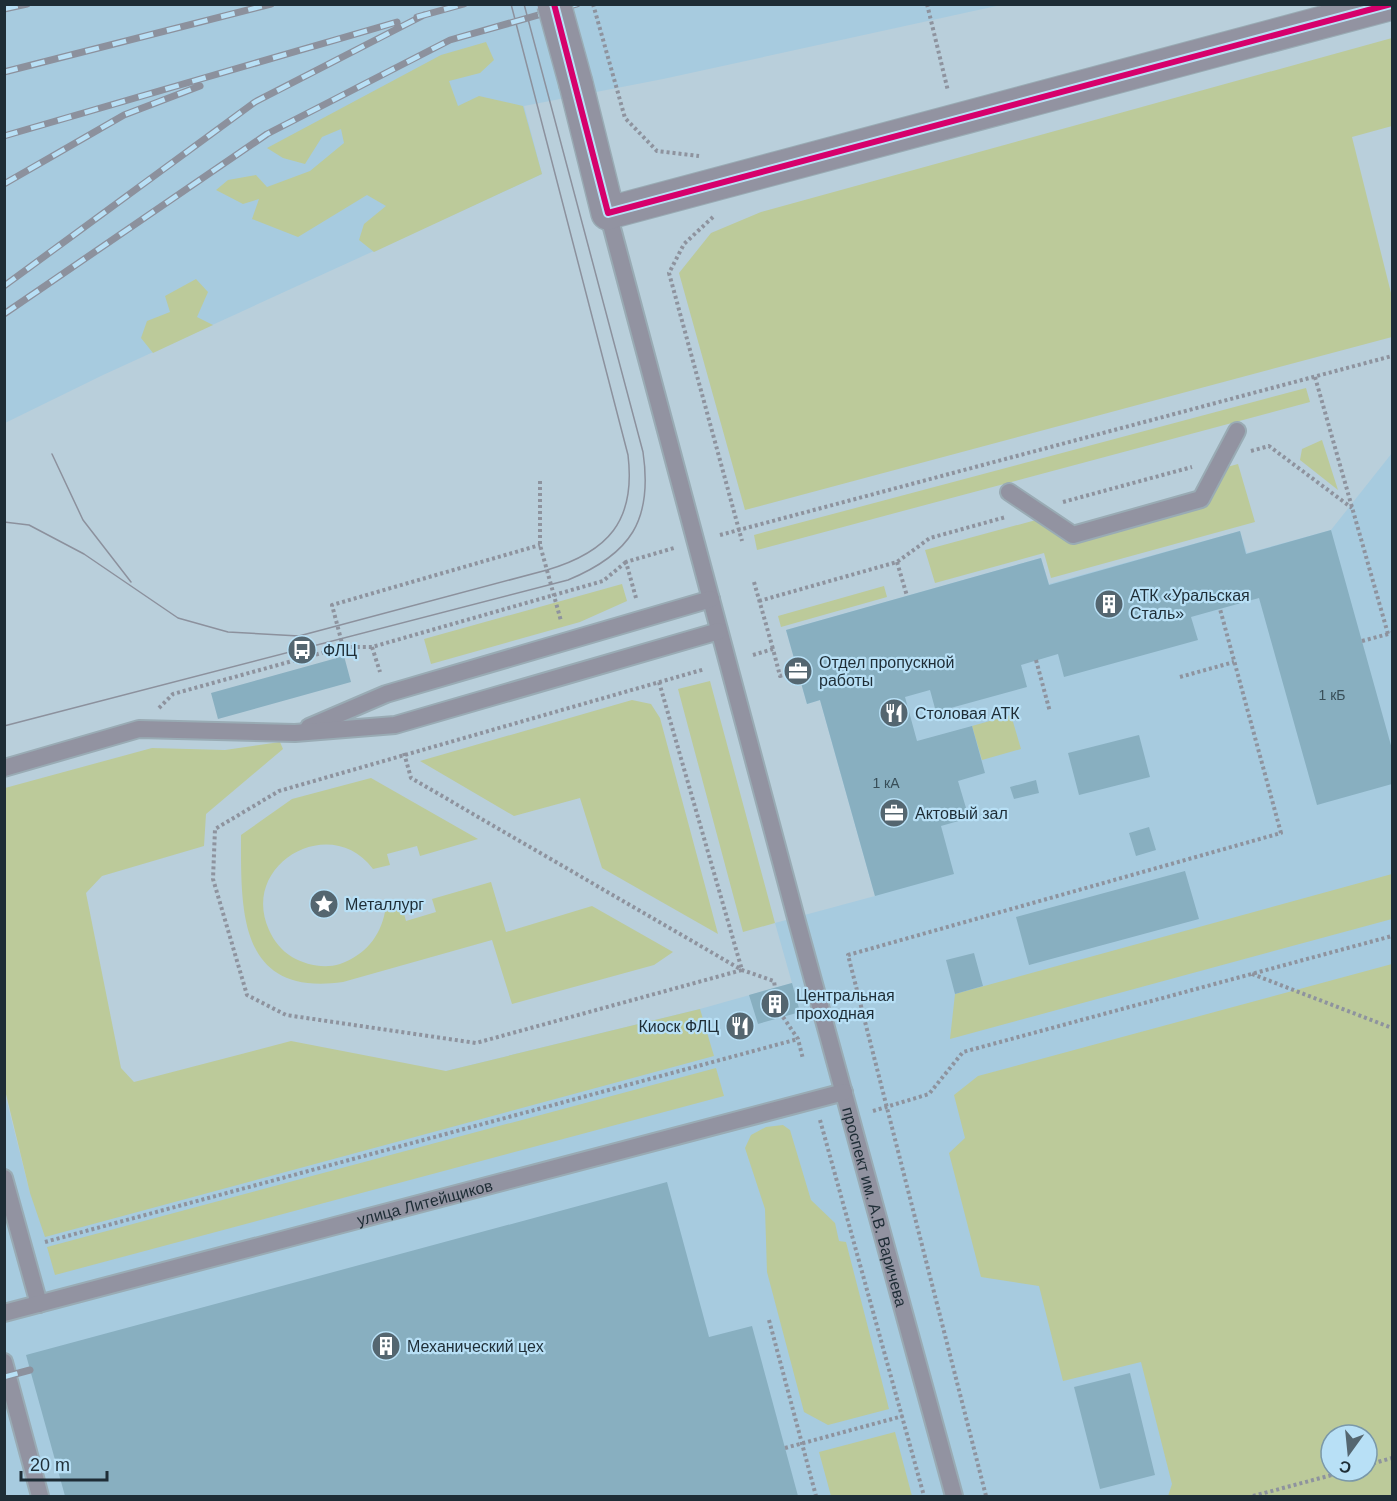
<svg xmlns="http://www.w3.org/2000/svg" width="1397" height="1501" viewBox="0 0 1397 1501" font-family="Arial,sans-serif">
<style>
.built{fill:#a7cbdf;fill-rule:evenodd}
.green{fill:#bcca9a;fill-rule:evenodd}
.building{fill:#88afc0}
.lines{fill:none;stroke-linecap:round;stroke-linejoin:round}
.service-casing{stroke:#99abb4;stroke-width:20}
.minor-casing{stroke:#99abb4;stroke-width:34}
.tertiary-casing{stroke:#99abb4;stroke-width:36}
.path{stroke:#8e939e;stroke-width:4;stroke-dasharray:3 3;stroke-linecap:butt}
.service{stroke:#9293a1;stroke-width:16}
.minor{stroke:#9293a1;stroke-width:32}
.tertiary{stroke:#9293a1;stroke-width:33}
.tram{stroke:#8c919d;stroke-width:1.5}
.rail-casing{stroke:#8c919d;stroke-width:7}
.rail{stroke:#b8e0f6;stroke-width:4.5;stroke-dasharray:14;stroke-linecap:butt}
.tertiary-bridge-casing{stroke:#99abb4;stroke-width:36;stroke-linecap:butt}
.tertiary-bridge{stroke:#9293a1;stroke-width:33}
.cycleway-casing{stroke:#b8e0f6;stroke-width:10}
.cycleway{stroke:#d6006c;stroke-width:6}
.labels{text-anchor:middle;stroke-width:4.5;stroke-linejoin:round;paint-order:stroke}
.number-label{font-size:14px;fill:#384e58}
.poi-label{font-size:16px;fill:#1e2d36;stroke:#b8e0f6;text-anchor:start}
.street-label{font-size:16px;fill:#1e2d36;stroke:#b8e0f6}
</style>
<rect width="100%" height="100%" fill="#b9cfdb"/>
<path class="built" d="M4,5H1001L663,79L524,106L542,174L103,375L5,423Z
M1392,453V1496H5L4,1090L30,1193L446,1071L700,1009L792,983L775,923L875,896L820,700L807,704L786,630L1041,558L1049,584L1240,531L1247,553L1331,530ZM1331,1435H1367V1471H1331Z"/>
<path class="green" d="M1392,38V126L1352,137L1392,297V337L745,510L679,273L711,233L761,212Z
M486,42L494,60L480,73L449,81L458,106L479,96L523,106L542,174L374,252L359,240L364,224L386,206L367,195L298,237L252,219L259,199L243,204L216,190L228,180L256,175L267,187L310,171L344,143L341,129L322,137L305,164L283,158L267,148L441,55Z
M196,279L208,292L197,317L213,325L153,353L141,338L147,321L170,312L165,296Z
M1306,388L1310,402L757,550L754,535Z
M1322,440L1338,490L1300,460L1302,449Z
M1238,464L1255,522L1051,578L1044,553L935,583L925,550L1036,520L1073,544L1207,506L1227,467Z
M622,584L627,601L580,622L431,664L424,639Z
M884,586L887,597L781,627L778,616Z
M710,681L775,923L743,932L678,689Z
M632,700L651,704L660,718L718,934L602,868L580,798L514,816L420,761Z
M1011,715L1021,749L982,760L972,726Z
M280,742L283,749L206,814L204,846L102,876L86,893L121,1068L134,1082L291,1041L446,1071L700,1009L714,1056L45,1237L30,1193L5,1090V788L152,748L225,750Z
M371,778L478,839L420,856L417,846L387,854L390,865L373,869C331,812 239,864 269,930C274,941 281,950 292,957C306,965 324,969 340,964C365,955 380,937 385,912L402,907L406,921L436,912L432,899L491,882L506,932L592,906L673,952L654,965L512,1004L492,940L343,982C238,997 241,911 241,835L292,799Z
M1392,874V919L950,1039L955,994Z
M1392,964V1496H1168L1172,1484L1141,1362L1063,1381L1039,1286L981,1277L949,1153L965,1138L954,1095L978,1076ZM1331,1435H1367V1471H1331Z
M716,1068L724,1096L55,1275L47,1247Z
M783,1125L790,1130L811,1200L835,1223L839,1241L846,1242L889,1409L828,1425L804,1412L767,1272L765,1209L745,1148L751,1135L766,1127Z
M895,1432L912,1496H831L819,1452Z"/>
<path class="building" d="M1331,530L1392,749V784L1317,805L1259,598L1191,617L1198,640L1064,677L1058,654L1021,665L1027,687L936,712L930,690L905,697L917,741L972,726L985,773L958,781L969,818L941,826L954,874L875,896L820,700L807,704L786,630L1041,558L1049,585L1240,531L1246,554Z
M344,656L351,682L218,719L211,693Z
M1139,735L1150,777L1079,795L1068,753Z
M1036,780L1039,793L1014,799L1010,787Z
M1149,827L1156,850L1136,856L1129,833Z
M1185,871L1199,919L1029,965L1016,917Z
M974,953L983,986L955,994L946,960Z
M792,983L800,1012L758,1024L749,995Z
M667,1182L709,1337L752,1326L798,1496H65L26,1355Z
M1130,1373L1155,1475L1100,1489L1074,1387Z"/>
<g class="lines">
<g class="service-casing">
<g id="service">
<path id="s1" d="M608,213L796,918L954,1496"/>
<path d="M1009,492L1073,535L1201,499L1237,431"/>
<path d="M309,727L386,694L711,599"/>
<path d="M4,768L139,729L295,733L395,725L719,631"/>
<path d="M4,1178L39,1304"/>
<path id="s2" d="M4,1313L844,1092"/>
<path d="M4,1362L40,1496"/>
</g>
</g>
<g class="minor-casing">
<path id="minor" d="M608,213L1391,4"/>
</g>
<g class="tertiary-casing">
<path id="tertiary" d="M576,84L608,213"/>
</g>
<path class="path" d="M593,4L625,118L657,151L699,156
M927,4L948,91
M713,217L684,244L669,273L742,541
M1315,377L1388,634
M1251,451L1269,446L1352,508
M540,481V545L561,621
M1063,502L1192,467
M720,535L1392,356
M897,562L907,596
M754,582L773,649
M636,598L626,562L674,548
M759,601L897,562L930,538L1006,517
M1362,641L1392,633
M343,647L332,605L540,545
M372,647L380,672
M753,655L773,649L780,676L798,671
M1036,660L1050,712
M1180,677L1234,662
M659,682L742,970L476,1043L286,1015L247,995L213,879L215,829L279,791L705,669
M159,708L173,694L343,647H372L603,581L626,562
M404,753L411,778L742,970L774,981L775,988
M1252,974L1392,1028
M783,1017L798,1039L803,1059
M873,1111L929,1094L963,1052L1392,936
M820,1120L924,1496
M45,1242L798,1039
M769,1320L816,1496
M785,1448L903,1416
M1367,1465L1392,1458
M986,1496L848,955L1281,833L1220,609
M1253,1496L1347,1471"/>
<use href="#service" class="service"/>
<use href="#minor" class="minor"/>
<use href="#tertiary" class="tertiary"/>
<path class="tram" d="M52,454L83,520L131,582
M4,522L29,525L84,554L178,618L228,632L299,636L547,570C608,552 636,521 628,455L511,4
M4,726L568,580C631,554 653,520 643,452L524,4"/>
<g class="rail-casing">
<path id="rail" d="M4,9L27,4
M417,17L464,4
M4,72L271,4
M4,136L397,22
M4,184L124,115L200,86
M4,286L255,102L424,15
M4,314L267,134L450,40L577,4
M4,1377L30,1370"/>
</g>
<use href="#rail" class="rail"/>
<g class="tertiary-bridge-casing">
<path id="tertiary-bridge" d="M554,4L576,84"/>
</g>
<use href="#tertiary-bridge" class="tertiary-bridge"/>
<g class="cycleway-casing">
<path id="cycleway" d="M554,4L608,213L1391,4"/>
</g>
<use href="#cycleway" class="cycleway"/>
</g>
<defs>
<g id="building-disc" transform="scale(1.5)"><circle r="9.5" fill="#546670" stroke="#b8e0f6"/><path d="M-4-6H4V6H1V3H-1V6H-4ZM-2.5-4.3h1.7v1.8h-1.7ZM.8-4.3h1.7v1.8H.8ZM-2.5-1h1.7V.8h-1.7ZM.8-1h1.7V.8H.8Z" fill="#fff"/></g>
<g id="bus-disc" transform="scale(1.5)"><circle r="9.5" fill="#546670" stroke="#b8e0f6"/><path d="M-5-6H5V4H4V6H2V4H-2V6H-4V4H-5ZM-3.5-4V0h7V-4ZM-3.5 1.2v1.5H-2V1.2ZM2 1.2v1.5H3.5V1.2Z" fill="#fff"/></g>
<g id="office-disc" transform="scale(1.5)"><circle r="9.5" fill="#546670" stroke="#b8e0f6"/><path d="M-6-3h4V-5.5h4V-3h4V5H-6ZM-1-4.5V-3h2v-1.5ZM-6 0V1H6V0Z" fill="#fff"/></g>
<g id="restaurant-disc" transform="scale(1.5)"><circle r="9.5" fill="#546670" stroke="#b8e0f6"/><path d="M-5-6h1v4h1v-4h1v4h1v-4h1v5L-1.5 .5V6h-2V.5L-5-1ZM5-6V6H3V1.5H1.5Q1.5-4 5-6Z" fill="#fff"/></g>
<g id="sight-disc" transform="scale(1.5)"><circle r="9.5" fill="#546670" stroke="#b8e0f6"/><path d="M0-6L1.8-2.2L6-1.7L2.9 1.2L3.7 5.4L0 3.3L-3.7 5.4L-2.9 1.2L-6-1.7L-1.8-2.2Z" fill="#fff"/></g>
</defs>
<g fill-rule="evenodd">
<use href="#building-disc" x="1109" y="604"/>
<use href="#bus-disc" x="302" y="650"/>
<use href="#office-disc" x="798" y="671"/>
<use href="#restaurant-disc" x="894" y="713"/>
<use href="#office-disc" x="894" y="813"/>
<use href="#sight-disc" x="324" y="904"/>
<use href="#building-disc" x="775" y="1004"/>
<use href="#restaurant-disc" x="740" y="1026"/>
<use href="#building-disc" x="386" y="1346"/>
</g>
<g class="labels">
<g class="number-label">
<text x="1332" y="700">1 кБ</text>
<text x="886" y="788">1 кА</text>
</g>
<g class="poi-label">
<text x="1130" y="601">АТК «Уральская<tspan x="1130" dy="18">Сталь»</tspan></text>
<text x="323" y="656">ФЛЦ</text>
<text x="819" y="668">Отдел пропускной<tspan x="819" dy="18">работы</tspan></text>
<text x="915" y="719">Столовая АТК</text>
<text x="915" y="819">Актовый зал</text>
<text x="345" y="910">Металлург</text>
<text x="796" y="1001">Центральная<tspan x="796" dy="18">проходная</tspan></text>
<text x="719" y="1032" text-anchor="end">Киоск ФЛЦ</text>
<text x="407" y="1352">Механический цех</text>
</g>
<g class="street-label">
<text dy="6" stroke="none"><textPath href="#s2" startOffset="435">улица Литейщиков</textPath></text>
<text dy="6" stroke="none"><textPath href="#s1" startOffset="1029">проспект им. А.В. Варичева</textPath></text>
</g>
</g>
<rect width="1397" height="1501" fill="none" stroke="#1e2d36" stroke-width="12"/>
<g transform="translate(1349 1453) rotate(195)"><circle r="28" fill="#b8e0f6" stroke="#7a98a9" stroke-width="1.5"/>
<path d="M0-4.5L10 22L0 15L-10 22Z" fill="#546670"/>
<text y="-9" font-size="16" font-weight="bold" text-anchor="middle" fill="#1e2d36">С</text>
</g>
<path d="M21 1471v9h86v-9" fill="none" stroke="#1e2d36" stroke-width="3"/>
<text x="30" y="1471" font-size="18" fill="#1e2d36" stroke="#b8e0f6" stroke-width="4.5" paint-order="stroke">20 m</text>
</svg>
